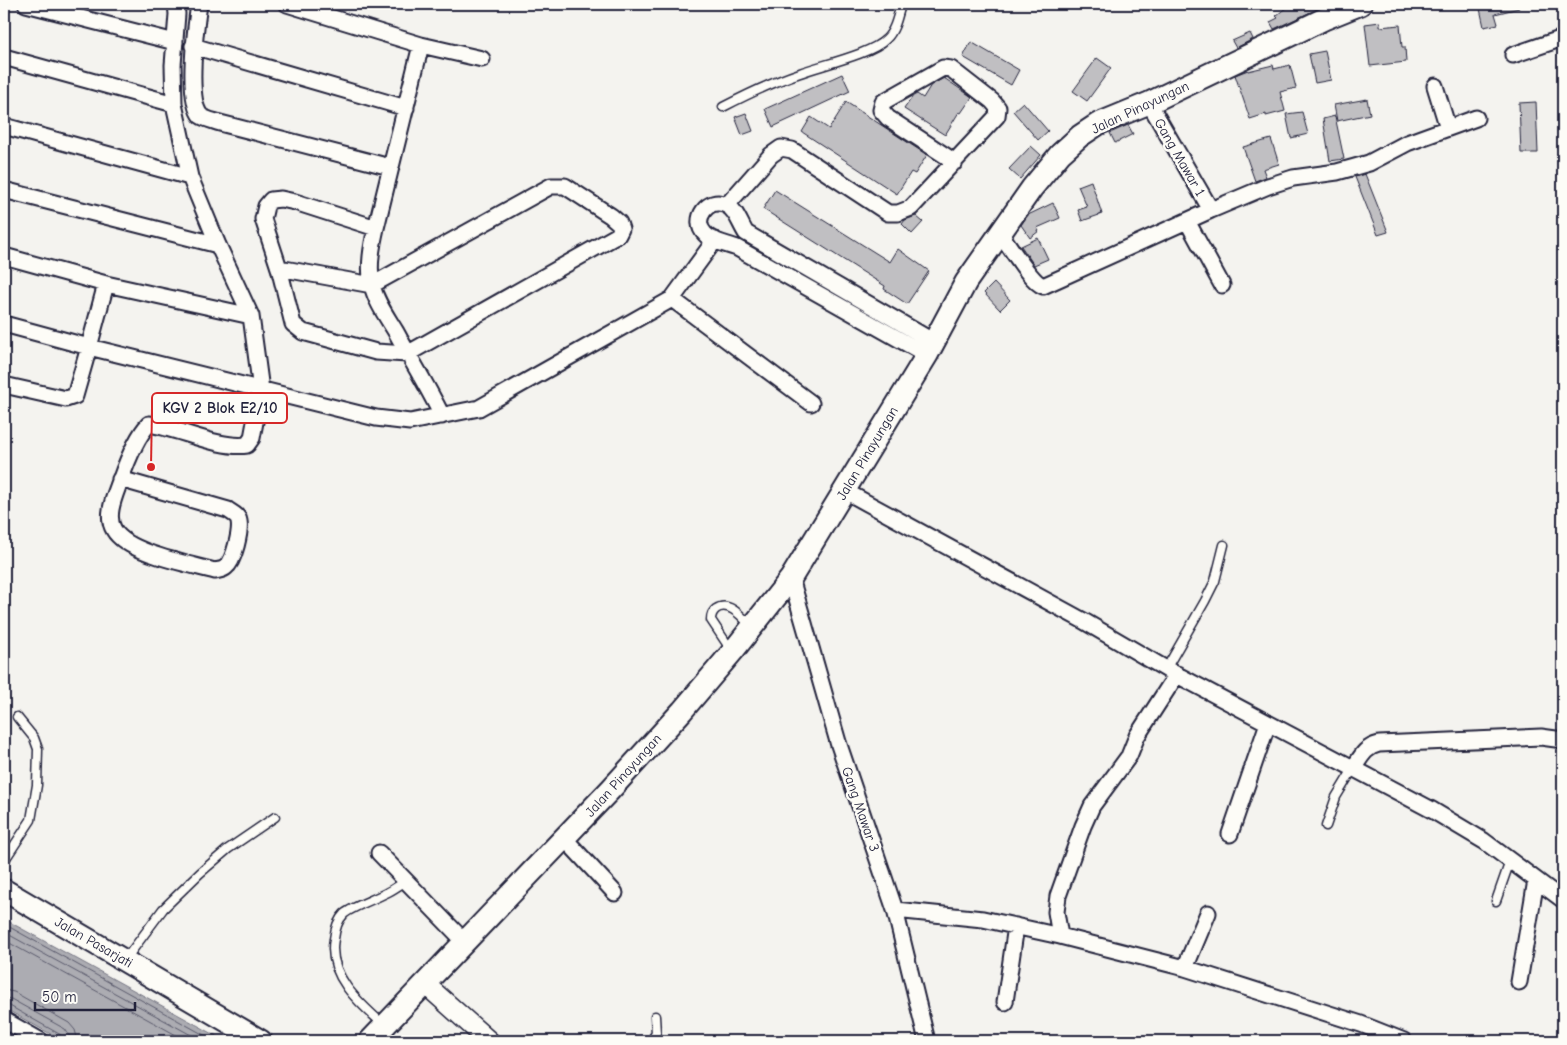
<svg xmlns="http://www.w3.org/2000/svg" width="1567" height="1045" viewBox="0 0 1567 1045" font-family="'Comic Neue',sans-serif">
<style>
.water{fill:#acacb2;stroke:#757582}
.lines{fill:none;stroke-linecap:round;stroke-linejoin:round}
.shore{stroke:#59596b;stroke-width:1}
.building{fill:#c0bfc2;stroke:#22223b}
.service-casing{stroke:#22223b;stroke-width:11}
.minor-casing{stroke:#22223b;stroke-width:19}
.tertiary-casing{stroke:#22223b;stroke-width:22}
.secondary-casing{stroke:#22223b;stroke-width:25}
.service{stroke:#fdfcf7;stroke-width:8}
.minor{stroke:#fdfcf7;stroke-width:15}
.tertiary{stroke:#fdfcf7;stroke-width:19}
.secondary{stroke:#fdfcf7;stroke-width:21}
.labels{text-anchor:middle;stroke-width:5;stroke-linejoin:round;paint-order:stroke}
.street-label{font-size:14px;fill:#22223b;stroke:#fdfcf7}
.leader{fill:none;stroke:#d62828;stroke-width:2}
.callout-dot{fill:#d62828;stroke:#fdfcf7;stroke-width:2}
.callout{fill:#fdfcf7;stroke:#d62828;stroke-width:2}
.callout-label{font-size:15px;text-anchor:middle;font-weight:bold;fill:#22223b}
</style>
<rect width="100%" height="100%" fill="#f4f3ef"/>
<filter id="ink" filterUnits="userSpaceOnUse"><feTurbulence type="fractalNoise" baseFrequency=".02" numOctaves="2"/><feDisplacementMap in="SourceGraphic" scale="10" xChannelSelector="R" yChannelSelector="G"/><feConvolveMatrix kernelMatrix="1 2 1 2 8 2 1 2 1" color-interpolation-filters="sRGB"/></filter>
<g filter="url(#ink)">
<path class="water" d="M4,919L226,1041H63L4,1008Z"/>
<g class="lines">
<path class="shore" d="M4,924L215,1041
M4,932L202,1041
M4,940L187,1041
M4,990L14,992L69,1023L75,1030L78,1041
M4,998L11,999L65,1029L69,1035L70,1041
M4,1004L8,1005L61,1035L64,1041"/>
</g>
<path class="building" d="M1294,4H1328L1274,29L1270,22L1278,18L1276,16L1283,10Z
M1479,4H1519V8L1495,14L1498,24L1484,27Z
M1380,22V27L1400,25L1402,47H1405L1406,62L1370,66L1365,24Z
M1250,33L1253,39L1236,48L1232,41Z
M971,42L1019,70L1011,85L963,57Z
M1325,51L1331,80L1315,83L1309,54Z
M1097,58L1111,68L1087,101L1073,91Z
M1273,65L1274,69L1290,65L1296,88L1280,92L1285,111L1266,116V114L1250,119L1235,75L1248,70V71Z
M842,74L850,91L773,127L765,109Z
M944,78L972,97L961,113L959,112L945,135L904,109L913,96L917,94L923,98L931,85Z
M1367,99L1370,114L1337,121L1334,105Z
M846,102L927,155L915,174L911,172L897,194L802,132L811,117L829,129Z
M1023,102L1048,131L1038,140L1013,111Z
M1536,102L1538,153H1521L1519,103Z
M1302,112L1308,134L1291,138L1286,114Z
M746,113L753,131L742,135L735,117Z
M1335,116L1344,159L1330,161L1323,119Z
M1128,125L1133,134L1115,143L1110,133Z
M1271,139L1279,164L1263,169L1266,177L1255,181L1243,147Z
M1031,146L1041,155L1020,179L1009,169Z
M1365,174L1388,232L1378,235L1355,177Z
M1091,181L1102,214L1082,221L1078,210L1087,207L1078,186Z
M775,190L890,262L898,249L929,271L907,304L884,289L885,286L763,209Z
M1053,203L1060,218L1037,228L1039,231L1030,238L1021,225L1028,215Z
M916,216L923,222L912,234L902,224L905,220Z
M1038,238L1048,259L1034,265L1021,246Z
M994,283L1010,300L1000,310L984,293Z"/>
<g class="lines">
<g class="service-casing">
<path id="service" d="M723,107C748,94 773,82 800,73C821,65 872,54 886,39C895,31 898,15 901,4
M731,650L711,620C711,615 712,612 716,609C729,600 743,618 751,626
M1166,669L1205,601L1215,581L1224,545
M1326,826L1336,797L1353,769
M4,861L31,820L37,785L38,749L34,738L17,717
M1496,901L1510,861
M125,960L163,909L200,873L228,849L275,817
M384,1025C359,1003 327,975 334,939C335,930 337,921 344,914C352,907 375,899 386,893C393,890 399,885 406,881
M651,1041L656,1033L655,1016"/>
</g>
<g class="minor-casing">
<path id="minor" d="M26,4L175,42
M199,4C196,25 186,100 201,116C205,119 214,121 220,123L390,167
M287,4L421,45L482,59
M421,45L376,228C372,246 368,266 372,285C376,302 387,317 396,332C411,360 428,387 442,416
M193,46L406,108
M1513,55L1563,38
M4,57L174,104
M1435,86L1448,128
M1149,103L1211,210
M4,126L190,177
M4,190L218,245
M727,205L771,155L781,148L792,150L888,213H898L911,208L997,116L998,108L992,101L951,69L943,68L883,102L881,110L888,118L955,162
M1187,221L1222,285
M1001,235C1010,246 1031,282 1043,286L1211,210L1268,186L1293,178L1337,172L1355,167L1369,163L1407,143L1476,118
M4,256L106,284L251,316
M279,268L372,285L551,186H565L611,216L619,223L621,229L618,235L407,354L376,352L303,332L293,324L279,268L263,219L266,206L271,200L281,199L295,202L376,228
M672,299L811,403
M4,324L89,347L106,284
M927,355L737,248C727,244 712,242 705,234C691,220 708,196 726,205C736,209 740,224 746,233L934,342
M4,385L66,399L75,396L89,347L376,418L410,422L479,408L672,299L715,240
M120,479L228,510C232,513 238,515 239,521C241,531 234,561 226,567C223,570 219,570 215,571C189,564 127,553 114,530C105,516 115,495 120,481C126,464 136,437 149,424C178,428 219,449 247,445L252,438L261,390L251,316L218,245L190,177L174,104L173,65L177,14L176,4
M845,491L1082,620L1166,669L1432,810L1484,841L1563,900
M791,578L838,742L895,910L927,1041
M1353,769C1361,757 1365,747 1379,744L1541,737L1563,740
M1230,834L1268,723
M565,839L615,893
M379,853L465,942
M895,910L983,919L1060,936L1185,968L1361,1024L1404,1041
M1060,936L1056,912L1058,896L1083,826L1092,806L1129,756L1137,736L1177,674
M1185,968L1208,913
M1519,982L1536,880
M1005,1002L1016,926
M4,1020L41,1041"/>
</g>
<g class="tertiary-casing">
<path id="tertiary" d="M425,984L489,1041"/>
</g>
<g class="secondary-casing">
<path id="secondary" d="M4,890L261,1041
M370,1041L610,790L682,711L733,651L791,578L927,355L966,282L1032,188L1060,154L1080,136L1098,124L1149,103L1324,19L1361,4"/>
</g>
<use href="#service" class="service"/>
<use href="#minor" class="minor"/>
<use href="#tertiary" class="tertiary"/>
<use href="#secondary" class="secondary"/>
</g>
</g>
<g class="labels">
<g class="street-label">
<text transform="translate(1140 107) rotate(-25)" y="5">Jalan Pinayungan</text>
<text transform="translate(1180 157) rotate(60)" y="5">Gang Mawar 1</text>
<text transform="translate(867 453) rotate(-59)" y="5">Jalan Pinayungan</text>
<text transform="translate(623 775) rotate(-48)" y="5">Jalan Pinayungan</text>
<text transform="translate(861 809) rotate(71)" y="5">Gang Mawar 3</text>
<text transform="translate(94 942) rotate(30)" y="5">Jalan Pasarjati</text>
</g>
</g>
<path class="leader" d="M151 467L152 408"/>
<circle class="callout-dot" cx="151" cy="467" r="5"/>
<rect class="callout" x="152" y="393" width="135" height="30" rx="5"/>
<g class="callout-label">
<text x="220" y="413">KGV 2 Blok E2/10</text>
</g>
<rect width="1567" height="1045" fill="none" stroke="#fdfcf7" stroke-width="20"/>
<rect x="10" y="10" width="1547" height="1025" fill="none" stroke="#22223b" stroke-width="2" filter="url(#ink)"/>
<path d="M35 1002v8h100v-8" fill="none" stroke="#22223b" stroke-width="2.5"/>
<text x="42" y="1002" font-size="15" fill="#22223b" stroke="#fdfcf7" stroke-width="4" paint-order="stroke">50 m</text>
</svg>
